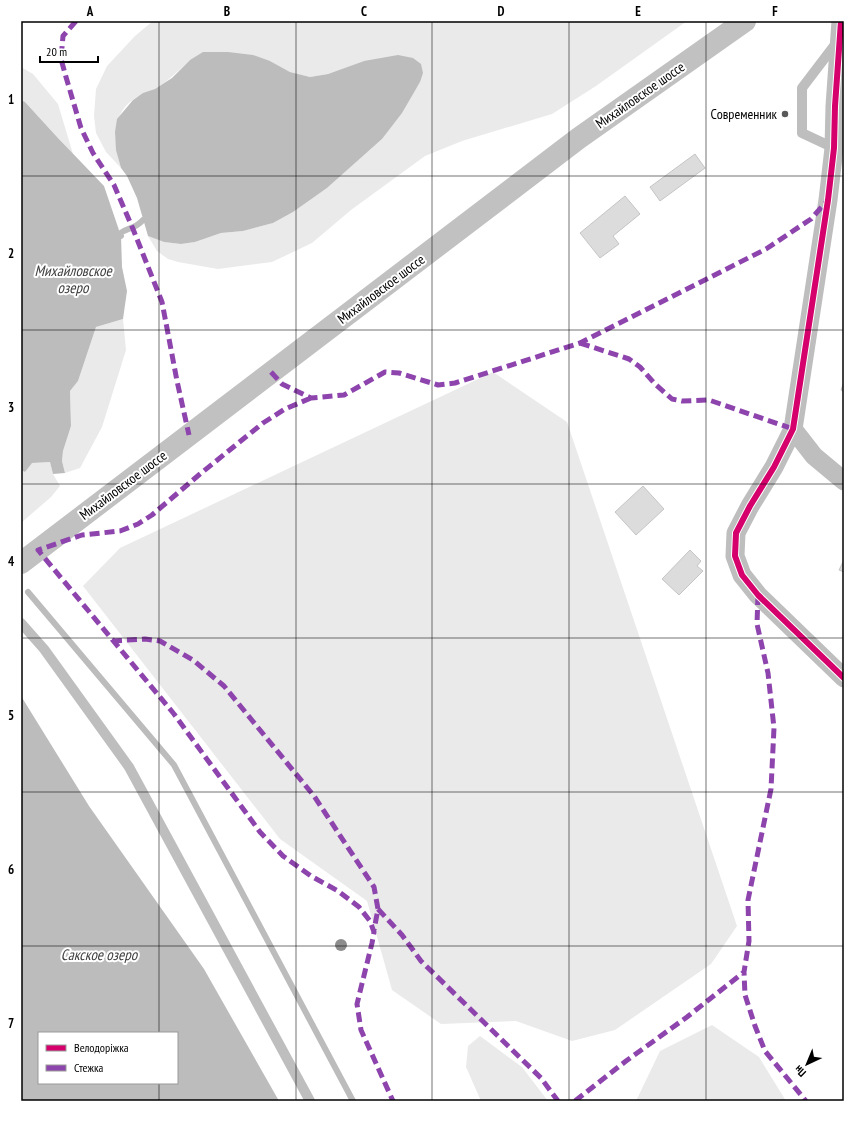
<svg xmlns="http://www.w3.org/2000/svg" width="865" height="1122" viewBox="0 0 865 1122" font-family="'PT Sans Narrow',sans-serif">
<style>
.green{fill:#eaeaea}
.water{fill:#bcbcbc;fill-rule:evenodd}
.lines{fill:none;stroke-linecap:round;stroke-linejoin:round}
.stream{stroke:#bcbcbc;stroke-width:6}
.building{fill:#dcdcdc;stroke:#c5c5c5}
.path{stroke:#b8b8b8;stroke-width:2.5;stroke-dasharray:1 2;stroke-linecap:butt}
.lane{stroke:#bebebe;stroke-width:10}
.street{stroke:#bebebe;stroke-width:19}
.secondary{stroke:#c1c1c1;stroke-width:22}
.quiet{stroke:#8e44ad;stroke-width:5;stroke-dasharray:10 5;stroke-linecap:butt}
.cycleway-casing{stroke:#fff;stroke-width:8}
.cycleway{stroke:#d6006c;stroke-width:6}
.tree{fill:#8d8d8d}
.grid{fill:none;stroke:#000;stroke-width:1;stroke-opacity:0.55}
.poi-dot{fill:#595959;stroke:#fff;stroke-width:1.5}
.labels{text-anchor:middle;stroke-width:4;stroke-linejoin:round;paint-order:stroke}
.street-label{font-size:14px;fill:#000;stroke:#fff}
.poi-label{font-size:14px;fill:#000;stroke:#fff;text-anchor:end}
.water-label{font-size:15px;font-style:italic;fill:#404040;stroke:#fff}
.neatline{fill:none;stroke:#000;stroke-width:1.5}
.grid-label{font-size:13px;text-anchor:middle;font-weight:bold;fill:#000}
</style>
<rect width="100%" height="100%" fill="#fff"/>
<path class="green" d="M153,21H687L596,86L552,114L462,141L425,156L351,210L312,243L272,262L218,269L178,262L168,259L157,251L148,236L164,242L181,244L195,242L221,233L243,231L273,223L293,212L327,188L382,139L420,82L364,61L328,74L310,77L290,72L270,61L190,60C179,70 169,80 157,88C150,92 142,94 135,98C110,115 114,143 121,168L106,152L96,133L94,116L96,89L107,66L135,36Z
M21,67L33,74L58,104L73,154L25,102L21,100Z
M123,319L126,350L102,427L80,468L65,473L62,461L63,451L71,426L70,391L78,381L96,327Z
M493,372L567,422L737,926L711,964L615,1030L572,1041L516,1021L441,1024L392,990L367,901L280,839L83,586L120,548Z
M50,462L53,474L60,486L51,497L21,523V470L25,472L31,463Z
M712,1025L759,1057L786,1101H636L660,1051Z
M480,1036L522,1067L548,1101H481L466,1067L468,1046Z"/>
<path class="water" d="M203,52H228L253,55L270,61L290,72L310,77L328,74L364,61L398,55L413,58L421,64L423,73L420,82L402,113L382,139L327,188L293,212L273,223L243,231L221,233L195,242L181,244L164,242L148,236L137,198L127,176L121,168L116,150L115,132L117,119L133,100L143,93L155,89L172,78L190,60Z
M21,100L25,102L58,138L104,186L121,236L122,267L127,291L123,319L96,327L78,381L70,391L71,426L63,451L62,461L65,473L53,474L50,462L32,463L25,472L21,470Z
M21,696L89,806L204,969L279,1101H21ZM39,1033H177V1083H39Z"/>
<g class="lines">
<path class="stream" d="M121,236L119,234C128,227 134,230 143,220
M28,592L174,765L353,1101"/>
</g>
<path class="building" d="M695,154L705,168L660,201L650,187Z
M625,196L640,214L613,236L619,244L600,258L580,233Z
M844,382V392L841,390Z
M643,486L664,509L636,535L615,512Z
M690,550L701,561L697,566L703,571L679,595L662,579Z
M844,560V572L839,570Z"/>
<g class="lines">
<path class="path" d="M72,21L74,22"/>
<path class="lane" d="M834,148L802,133V88L837,42
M21,623L44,649L129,767L310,1101"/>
<path class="street" d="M841,21L835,106L834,148L828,200L793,429L774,467L750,506L736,533L735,556L742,575L758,595L844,678
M793,429L814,456L844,481"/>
<path class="secondary" d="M21,563L579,138L745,21"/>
<path class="quiet" d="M76,21L63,36L61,59L66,77L81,128L93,153L114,185L133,229L162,302L177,381L189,435
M580,343L629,359L640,367L655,384L672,399L682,401L709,400L793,429
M271,372L282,384L311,398L344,395L385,372L399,373L438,385L455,383L580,343L766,249L811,219L827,201
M311,398L285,409L263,423L200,474L152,515L138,524L120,531L82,535L38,550L174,714L260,832L283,856L311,876L338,891L359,907L370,921L374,932L372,943L357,1004L361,1030L393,1101
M758,595L757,624L768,673L774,728L771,789L748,900L749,941L744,972L745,995L755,1026L765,1051L806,1101
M112,641L145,639L160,641L193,660L224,686L314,796L374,887L378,909L374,930
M378,909L402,935L421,961L541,1078L558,1101
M575,1101L626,1061L687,1017L744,972"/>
<g class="cycleway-casing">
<path id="cycleway" d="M841,21L835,106L834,148L828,200L793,429L774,467L750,506L736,533L735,556L742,575L758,595L844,678"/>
</g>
<use href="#cycleway" class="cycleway"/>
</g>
<circle class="tree" cx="341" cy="945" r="6"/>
<path class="grid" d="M159,21V1033M296,21V1101M432,21V1101M569,21V1101M706,21V1101M21,176H844M21,330H844M21,484H844M21,638H844M21,792H844M21,946H844M159,1083V1101"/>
<circle class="poi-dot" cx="785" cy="114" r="4"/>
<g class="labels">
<g class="street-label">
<text transform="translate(640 95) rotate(-35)" y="5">Михайловское шоссе</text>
<text transform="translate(381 289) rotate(-37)" y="5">Михайловское шоссе</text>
<text transform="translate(123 485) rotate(-37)" y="5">Михайловское шоссе</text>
</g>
<g class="poi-label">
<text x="777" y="119">Современник</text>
</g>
<g class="water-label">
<text x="73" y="276">Михайловское<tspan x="73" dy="17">озеро</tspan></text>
<text x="99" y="960">Сакское озеро</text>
</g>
</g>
<rect width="865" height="1122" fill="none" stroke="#ffffff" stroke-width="44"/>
<rect x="38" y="1032" width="140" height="52" fill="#ffffff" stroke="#999999"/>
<rect x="46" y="1045" width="20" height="6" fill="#d6006c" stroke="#999999"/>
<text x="74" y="1052" font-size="12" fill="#000000">Велодоріжка</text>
<rect x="46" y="1065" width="20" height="6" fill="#8e44ad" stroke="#999999"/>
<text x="74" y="1072" font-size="12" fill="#000000">Стежка</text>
<g transform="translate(807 1064) rotate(224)" stroke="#ffffff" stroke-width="3" paint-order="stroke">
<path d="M0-3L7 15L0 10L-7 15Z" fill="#000000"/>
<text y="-6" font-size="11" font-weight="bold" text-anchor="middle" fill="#000000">Пн</text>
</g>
<path d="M40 56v6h58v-6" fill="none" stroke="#000000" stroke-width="2"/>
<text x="46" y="56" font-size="12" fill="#000000" stroke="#ffffff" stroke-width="3" paint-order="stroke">20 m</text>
<rect x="22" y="22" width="821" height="1078" class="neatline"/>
<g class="grid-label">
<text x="90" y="16">A</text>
<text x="227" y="16">B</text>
<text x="364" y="16">C</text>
<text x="501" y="16">D</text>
<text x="638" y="16">E</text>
<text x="775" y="16">F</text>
<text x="11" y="104">1</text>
<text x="11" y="258">2</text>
<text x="11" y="412">3</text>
<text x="11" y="566">4</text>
<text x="11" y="720">5</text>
<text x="11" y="874">6</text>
<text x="11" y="1028">7</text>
</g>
</svg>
